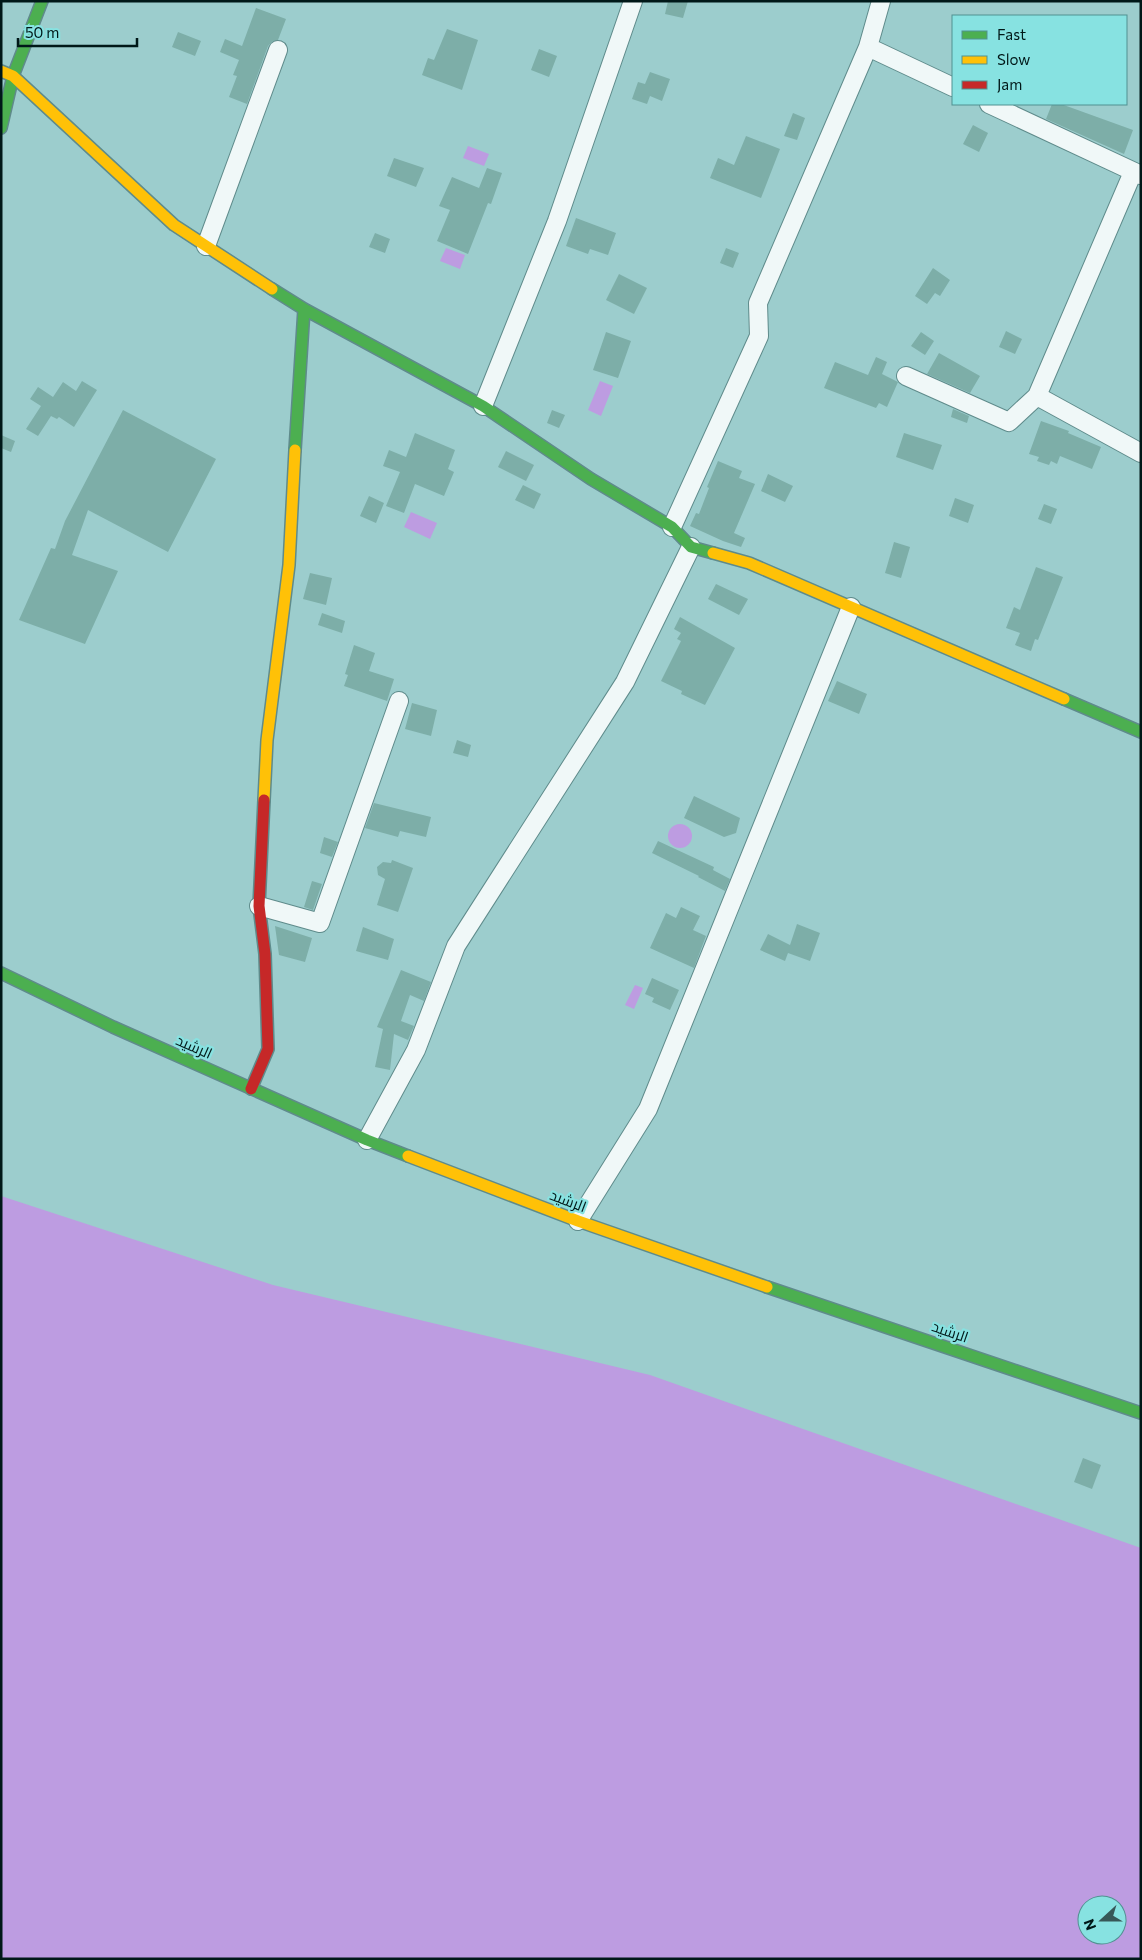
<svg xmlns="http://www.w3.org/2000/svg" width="1142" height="1960" viewBox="0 0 1142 1960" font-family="Commissioner,Cairo,sans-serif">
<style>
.water{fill:#bd9ce1;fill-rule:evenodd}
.building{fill:#7daea8}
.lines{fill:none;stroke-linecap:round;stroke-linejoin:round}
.street-casing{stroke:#5f8b8b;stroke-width:20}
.fast-casing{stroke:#5f8b8b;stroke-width:14}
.slow-casing{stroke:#5f8b8b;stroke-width:14}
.jam-casing{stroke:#5f8b8b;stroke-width:14}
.street{stroke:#f0f8f8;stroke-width:18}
.fast{stroke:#4caf50;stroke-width:11}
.slow{stroke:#ffc107;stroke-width:11}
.jam{stroke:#c62828;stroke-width:11}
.labels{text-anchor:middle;stroke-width:4.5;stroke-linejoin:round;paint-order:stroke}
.street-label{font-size:15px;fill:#001818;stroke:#87e2e1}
</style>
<rect width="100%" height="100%" fill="#9ccdcd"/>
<path class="water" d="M468,146L489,154L484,166L463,158Z
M446,248L465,255L460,269L440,261Z
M600,381L613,386L601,416L588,410Z
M411,512L437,523L430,539L404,527Z
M668 836a12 12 0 1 1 24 0a12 12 0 1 1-24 0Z
M635,985L643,988L634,1009L625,1005Z
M1,1196L273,1285L650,1375L1141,1548V1959H1ZM1087,1905H1117V1935H1087Z"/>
<path class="building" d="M668,1H688L683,18L665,14Z
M256,8L286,19L278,40L272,42L268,46L247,104L229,97L237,76L233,75L239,60L220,52L225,39L242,46Z
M447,29L478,40L462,90L422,75L428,58L434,60Z
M178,32L201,41L195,56L172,47Z
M539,49L557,56L549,77L531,70Z
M650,72L670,79L662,101L650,96L647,104L632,99L638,82L645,84Z
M1052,104H1061L1133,130L1124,154L1046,119Z
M793,113L805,118L797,140L784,136Z
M973,125L988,133L979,152L963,144Z
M746,136L780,149L761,198L710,178L718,158L734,165Z
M394,158L424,168L416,187L387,176Z
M487,168L502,173L491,204L488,203L468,254L437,241L450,210L439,206L452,177L479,188Z
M576,218L616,233L608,255L590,249L588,254L566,246Z
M375,233L390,239L385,253L369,247Z
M726,248L739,253L733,268L720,263Z
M933,268L950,280L940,296L935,293L927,304L915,296Z
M619,274L647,288L634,314L606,300Z
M1006,331L1022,339L1015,354L999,347Z
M606,332L631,341L618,378L593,370Z
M921,332L934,341L925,355L911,346Z
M939,353L980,376L970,393L927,374Z
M876,357L887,362L882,374L898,382L887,407L879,403L876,408L824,388L835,362L868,375Z
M82,381L97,390L74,427L59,417L57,419L51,416L38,436L26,429L41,406L30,399L38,387L53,397L63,382L76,391Z
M953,409L969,416L967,423L951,417Z
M123,410L216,459L168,552L88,510L72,555L118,571L85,644L19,620L51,548L55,549L65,521Z
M552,410L565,415L559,428L547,423Z
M1041,421L1069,431L1068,433L1101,447L1092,469L1060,456L1057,464L1051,461L1049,465L1037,461L1039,457L1029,454Z
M415,433L455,450L448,469L454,472L444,496L415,484L404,513L386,506L400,472L383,466L389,450L406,457Z
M904,433L942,445L933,470L896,457Z
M1,435L15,441L11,452L1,448Z
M506,451L534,465L526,481L498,467Z
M718,461L742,471L739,478L755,484L734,533L745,538L741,547L723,541L690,526L696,513L699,514L709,488L707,487Z
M768,474L793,486L785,502L761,491Z
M523,485L541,494L534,509L515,500Z
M369,496L384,503L376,523L360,516Z
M955,498L974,505L968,523L949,516Z
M1044,504L1057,509L1051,524L1038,519Z
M894,542L910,547L901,578L885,573Z
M1036,567L1063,577L1038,640L1035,639L1031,651L1015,645L1020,633L1006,628L1014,607L1020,610Z
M310,573L332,578L326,605L303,599Z
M716,584L748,599L739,615L708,599Z
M322,613L345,621L342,633L318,625Z
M680,617L735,648L705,705L681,694L682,691L661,681L681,641L677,639L681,633L674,629Z
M354,645L375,653L369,671L394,679L387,701L344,686L348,675L345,674Z
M837,681L867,694L859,714L828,701Z
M412,703L437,710L431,736L405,729Z
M457,740L471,745L468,757L453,753Z
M694,796L740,818L736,833L724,837L684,818Z
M374,803L431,817L426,837L400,831L398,837L365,828Z
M324,837L338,842L332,857L320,853Z
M658,841L714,867L713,870L730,879L725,891L698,877L699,876L652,853Z
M392,860L413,868L398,912L377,905L385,879L378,875L377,867L383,862L391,863Z
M312,881L322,884L313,910L304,907Z
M681,907L700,916L693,930L706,936L694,968L650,948L666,913L676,918Z
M797,924L820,933L810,961L788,953L785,961L760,950L768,934L790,945Z
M275,926L312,938L305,962L279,955Z
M363,927L394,939L388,960L356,951Z
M401,970L431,982L424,1001L410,995L401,1021L414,1026L408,1040L394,1034L390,1070L375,1067L383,1029L377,1027Z
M652,978L679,990L670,1010L652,1002L654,998L645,994Z
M1083,1458L1101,1465L1092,1489L1074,1482Z"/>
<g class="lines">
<g class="street-casing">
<path id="street" d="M868,47L953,87
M989,104L1141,175
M206,246L278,50
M906,376L1009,422L1037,396L1141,453
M1037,396L1133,172
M483,406L557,221L633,1
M672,527L759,336L758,303L868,47L881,1
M259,906L320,923L399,701
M367,1140L416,1050L456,946L625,682L691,547
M578,1221L648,1109L851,607"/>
</g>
<g class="fast-casing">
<path id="fast" d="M1,128L13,76L42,1
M272,289L304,309L483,406L591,479L672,527L691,547L713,553
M295,450L304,309
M1064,699L1141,732
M1,973L113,1027L367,1140L408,1156
M767,1287L1141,1413"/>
</g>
<g class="slow-casing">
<path id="slow" d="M1,71L13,76L174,225L272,289
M713,553L749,563L1064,699
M264,800L267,740L289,565L295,450
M408,1156L578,1221L767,1287"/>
</g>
<g class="jam-casing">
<path id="jam" d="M251,1089L268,1049L265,954L259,906L264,800"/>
</g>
<use href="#street" class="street"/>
<use href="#fast" class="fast"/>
<use href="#slow" class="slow"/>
<use href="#jam" class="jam"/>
</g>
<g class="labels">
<g class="street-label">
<text transform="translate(194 1047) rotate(24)" y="5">الرشيد</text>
<text transform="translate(568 1201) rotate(21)" y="5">الرشيد</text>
<text transform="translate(950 1332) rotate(19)" y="5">الرشيد</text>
</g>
</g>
<rect width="1142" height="1960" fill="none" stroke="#001818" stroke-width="5"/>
<rect x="952" y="15" width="175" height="90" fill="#87e2e1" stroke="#519191"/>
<rect x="962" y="31" width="25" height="8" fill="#4caf50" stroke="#519191"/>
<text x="997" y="40" font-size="15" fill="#001818">Fast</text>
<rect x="962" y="56" width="25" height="8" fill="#ffc107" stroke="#519191"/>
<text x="997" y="65" font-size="15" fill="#001818">Slow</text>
<rect x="962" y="81" width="25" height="8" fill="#c62828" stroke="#519191"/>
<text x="997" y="90" font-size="15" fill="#001818">Jam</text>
<g transform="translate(1102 1920) rotate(249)"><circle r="24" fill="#87e2e1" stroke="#519191"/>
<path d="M0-4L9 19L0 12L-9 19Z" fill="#375757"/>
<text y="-8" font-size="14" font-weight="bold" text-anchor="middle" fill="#001818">N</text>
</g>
<path d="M18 38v8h119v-8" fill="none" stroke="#001818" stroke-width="2.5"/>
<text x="25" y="38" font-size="15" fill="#001818" stroke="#87e2e1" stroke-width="4" paint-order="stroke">50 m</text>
</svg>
